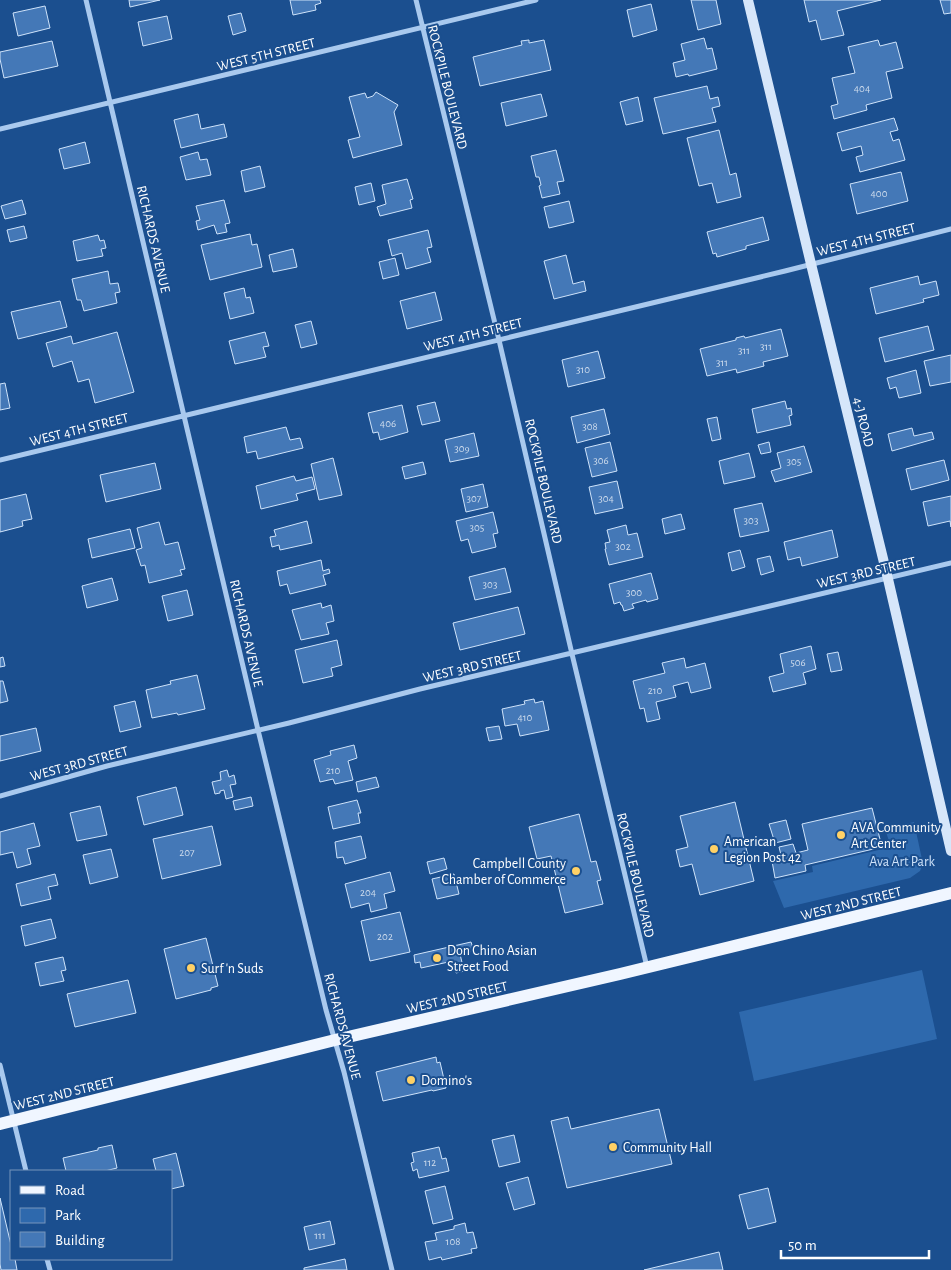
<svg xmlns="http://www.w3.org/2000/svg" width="951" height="1270" viewBox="0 0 951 1270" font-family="'Alegreya Sans',sans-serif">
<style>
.green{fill:#2e69ad}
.building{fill:#4478b7;stroke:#cfe3fa}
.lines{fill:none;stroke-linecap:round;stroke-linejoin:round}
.minor{stroke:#a9c9ee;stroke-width:5}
.secondary{stroke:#d6e6fa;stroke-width:10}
.primary{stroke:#f0f6ff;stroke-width:12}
.poi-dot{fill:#ffd166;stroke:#1b4f8f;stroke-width:2}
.labels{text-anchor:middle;stroke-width:4;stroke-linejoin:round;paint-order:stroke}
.number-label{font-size:11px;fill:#d0dded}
.street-label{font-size:14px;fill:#fff;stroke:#1b4f8f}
.poi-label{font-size:14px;fill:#fff;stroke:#1b4f8f;text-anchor:start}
.park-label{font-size:14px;fill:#cfe3fa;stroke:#1b4f8f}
</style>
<rect width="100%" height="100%" fill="#1b4f8f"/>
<path class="green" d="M914,822L923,864L920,871L910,878L784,908L773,881L813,872L812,866L891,847L885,829Z
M922,970L937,1039L754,1081L739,1012Z"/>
<path class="building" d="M129,0H160L130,7Z
M290,0H320L321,3L315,5L316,10L293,15Z
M691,0H716L721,24L698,30Z
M804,0H881L837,11L844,35L821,40L816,20L809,22Z
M940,0H951V13L944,14Z
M651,4L657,30L633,37L627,10Z
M45,6L50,28L18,36L13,13Z
M241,13L246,31L233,35L228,16Z
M167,16L172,39L143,46L138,22Z
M704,38L707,49L712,48L717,69L689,76L688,74L676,77L673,63L685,60L681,44Z
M529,40V43L544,40L551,70L480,86L473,57L522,45L521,41Z
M878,40L880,46L896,42L903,68L886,72L892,98L866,105L867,110L834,119L831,106L838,104L832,78L855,73L848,47Z
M52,41L58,66L4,78L0,59V52Z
M707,86L710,99L718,97L720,106L712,108L716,122L663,134L654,98Z
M376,92L398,105L394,112L402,145L353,158L348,140L360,137L349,97L365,93L367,98L373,96Z
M541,94L547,116L506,126L501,103Z
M638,97L643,121L626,125L620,102Z
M198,114L201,129L224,124L227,137L181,148L174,120Z
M894,118L898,130L890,132L893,141L899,139L905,160L860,172L856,157L863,155L861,146L842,151L837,133Z
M719,130L730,175L736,173L741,197L717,203L712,183L699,186L687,138Z
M85,142L90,163L64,169L59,149Z
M556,150L564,181L557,182L560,194L542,198L539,186L541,185L539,177H536L531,156Z
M198,152L200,160L207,159L211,175L186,180L180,157Z
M260,166L265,187L245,192L241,171Z
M901,172L908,201L857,214L850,184Z
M407,179L413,199L410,200L412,208L380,216L377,207L386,204L382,185Z
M371,183L375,201L359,205L355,187Z
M22,200L26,214L5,219L1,206Z
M224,200L230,223L225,224L227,232L217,234L214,225L198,230L196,221L200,220L196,206Z
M569,201L574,222L549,228L544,207Z
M763,217L769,240L746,246V249L717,257L716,253L713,254L707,232Z
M24,226L27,238L10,242L7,230Z
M428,230L432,247L427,248L431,262L406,269L402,253L392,256L388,240Z
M250,234L252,245L257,244L262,267L210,280L201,245Z
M98,235L100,241L104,240L106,248L101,249L103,256L77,261L73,241Z
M293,249L297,267L273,272L269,255Z
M566,255L573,284L584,281L586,291L554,299L544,261Z
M395,258L399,275L383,279L379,262Z
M108,271L110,284L118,283L120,292L115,293L117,303L84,311L81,300H77L72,279Z
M918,276L920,285L936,281L939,295L923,299L924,302L876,314L870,288Z
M244,288L246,298L250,297L254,313L230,319L224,293Z
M435,292L442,320L407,329L400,301Z
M60,301L67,327L18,339L11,312Z
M311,321L317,344L301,348L295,325Z
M928,326L934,350L885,362L879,338Z
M781,329L788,356L763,362L764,366L737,373L736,369L707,376L700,349L736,340V338L744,336L745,338Z
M117,332L134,392L95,403L89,379L78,382L72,361L53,367L46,343L71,336L73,344Z
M265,332L269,346L263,347L266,357L235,364L229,341Z
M598,351L605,378L568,387L562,360Z
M951,355V382L930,386L924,361Z
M916,370L921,393L899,398L896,387L890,389L887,378Z
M5,383L10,408L0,410V384Z
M785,401L787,409L791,408L792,415L789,416L791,425L757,433L752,409Z
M435,402L440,421L422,425L417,406Z
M402,405L408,432L380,440L378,432L373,433L368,413Z
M604,409L610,434L577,443L571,417Z
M717,417L721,439L712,441L707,419Z
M286,427L290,440L300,438L303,448L258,459L256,451L247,453L244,437Z
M912,428L914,436L932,432L934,439L892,451L888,434Z
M474,433L479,456L450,462L445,440Z
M610,442L617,471L592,477L585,448Z
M769,442L771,452L761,454L758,445Z
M804,446L812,472L775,482L771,471L781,468L777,453Z
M749,453L755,477L724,484L719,461Z
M333,458L342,495L319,500L311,464Z
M944,460L949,480L911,490L906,469Z
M423,462L426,474L405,479L402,467Z
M155,463L161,489L106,502L100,475Z
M294,476L296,481L312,477L315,489L296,494L298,500L261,509L256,486Z
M617,481L623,508L595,514L589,487Z
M483,484L488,507L466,512L461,489Z
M26,494L32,519L22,521L23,526L0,532V500Z
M951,496V527L950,521L928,526L923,502Z
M762,503L769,531L740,537L734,509Z
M493,512L498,533L493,534L496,547L472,553L468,539L461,541L456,521Z
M681,514L685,529L665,534L662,519Z
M307,521L312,543L280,550L279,545L272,547L270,537L276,536L274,530Z
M159,522L165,545L178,542L185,569L180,570L182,575L149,583L145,565L141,566L136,550L142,548L137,528Z
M626,525L628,535L637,533L643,557L609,565L605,549H606L605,543L610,542L607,530Z
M130,529L135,548L92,558L88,539Z
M832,530L838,557L802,566L800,557L788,560L784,542Z
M740,550L745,567L732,571L728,553Z
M770,556L774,571L761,575L757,559Z
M321,560L323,571L329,569L330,573L323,575L326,585L290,594L287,584L280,586L277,571Z
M505,568L511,592L475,600L469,577Z
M651,573L658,599L647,602L646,600L632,604L634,608L624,611L622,605H621L620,602L614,604L609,584Z
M112,578L118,600L87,608L82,586Z
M187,590L193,615L168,621L162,596Z
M321,603L322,608L331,605L334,621L326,623L329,634L301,640L292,610Z
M518,607L525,634L460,650L453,623Z
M337,640L342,665L331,668L333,676L303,683L295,650Z
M811,646L816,669L803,673L806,684L773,692L769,677L784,673L780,654Z
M838,652L842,670L831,672L827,654Z
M3,657L5,666L0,667V658Z
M684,658L686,668L705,663L711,688L691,693L688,682L673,686L676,697L656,702L660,719L647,722L644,708L640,709L633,681L665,673L662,663Z
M197,675L205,709L178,715L177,713L152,718L146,690L171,684L170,681Z
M0,681H3L8,701L0,703Z
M534,699L535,703L543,701L549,730L520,736L517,724L505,726L502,709L525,704L524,701Z
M135,701L141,727L120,732L114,706Z
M499,726L502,739L489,741L486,728Z
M36,728L41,751L0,761V736Z
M354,745L357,758L348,761L353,780L335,784L333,779L320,782L314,760L331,755L330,751Z
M227,770L229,777L234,775L236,784L230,785L233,797L226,799L224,790L220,791V793L215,794L212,782L221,780L220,772Z
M376,777L379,787L358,792L356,782Z
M176,787L183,815L144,825L137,797Z
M251,797L253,806L235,810L233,801Z
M357,800L361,813H358L360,823L333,829L328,807Z
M735,802L754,881L700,895L692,864L680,867L676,850L688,847L680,816Z
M100,806L107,835L77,841L70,813Z
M872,808L882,847L805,865L806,871L775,878L772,861L782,859L779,847L793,844L796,853L808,850L802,824Z
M579,814L591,862L596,861L601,880L597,881L603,904L565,913L551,856L537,859L529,827Z
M786,820L791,839L775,843L769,824Z
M34,823L40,846L27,849L31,864L17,868L13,852L0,855V832Z
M212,826L221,865L162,879L153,839Z
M361,836L366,858L345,864L343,857L337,858L335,842Z
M111,849L118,877L90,884L83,855Z
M444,858L447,869L430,874L427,862Z
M390,872L395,891L384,894L387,908L371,912L369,903L351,908L345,884Z
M55,874L58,885L48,887L51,899L21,906L16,884Z
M454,874L459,894L437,899L432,879Z
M400,912L410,952L370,961L361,921Z
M51,919L56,938L25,946L21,926Z
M206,938L218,986L211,988V990L176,999L164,949Z
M471,942L474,951L460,954L464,971L456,973L453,961L421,968L420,962L415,963L414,955Z
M63,957L66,970L61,971L64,981L40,986L35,963Z
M128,980L136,1013L75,1027L67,994Z
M436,1057L437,1063L440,1062L446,1088L433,1091L432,1090L383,1101L376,1072Z
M659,1109L672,1164L567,1188L551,1121L568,1117L571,1129Z
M514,1135L520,1162L499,1167L492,1140Z
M112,1145L117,1168L105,1171H66L63,1158L98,1150V1148Z
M439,1147L442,1159L446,1158L449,1171L419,1178L417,1169L413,1171L411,1163L414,1162L412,1153Z
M176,1153L184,1186L171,1189V1171H156L153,1159Z
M528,1177L535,1204L514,1210L506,1183Z
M445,1186L453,1219L433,1224L425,1191Z
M768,1188L776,1222L748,1229L739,1195Z
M0,1198L11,1245V1259H15L17,1270H1L0,1264Z
M330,1221L335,1244L309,1250L304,1227Z
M465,1223L467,1233L473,1232L477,1248L471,1249L472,1253L442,1260L441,1257L429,1260L425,1242L437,1240L435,1233L454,1229V1226Z
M719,1252L723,1270H644Z
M345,1259L347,1270H304V1268Z"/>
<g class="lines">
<path class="minor" d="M86,0L258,730L326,1010L344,1072L392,1270
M416,0L499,340L572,654L647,967
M0,129L536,0
M0,460L785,271L951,229
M0,796L107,766L289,723L420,689L951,563
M0,1065L26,1171
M47,1259L50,1270"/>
<path class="secondary" d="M748,0L811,264L888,579L951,851"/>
<path class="primary" d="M0,1124L335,1040L620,974L951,893"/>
</g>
<g class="poi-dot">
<circle cx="841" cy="835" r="5"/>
<circle cx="714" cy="849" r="5"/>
<circle cx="576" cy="871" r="5"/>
<circle cx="437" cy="958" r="5"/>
<circle cx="191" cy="968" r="5"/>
<circle cx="411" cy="1080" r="5"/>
<circle cx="613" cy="1147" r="5"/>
</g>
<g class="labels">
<g class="number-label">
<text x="862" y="92">404</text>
<text x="879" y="197">400</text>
<text x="766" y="350">311</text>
<text x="744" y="354">311</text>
<text x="722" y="366">311</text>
<text x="583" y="373">310</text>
<text x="388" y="427">406</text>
<text x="590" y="430">308</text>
<text x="462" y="452">309</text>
<text x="601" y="464">306</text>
<text x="794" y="465">305</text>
<text x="474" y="502">307</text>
<text x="606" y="502">304</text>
<text x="751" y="524">303</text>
<text x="477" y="531">305</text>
<text x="623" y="550">302</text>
<text x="490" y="588">303</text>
<text x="634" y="596">300</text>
<text x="798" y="666">506</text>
<text x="655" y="694">210</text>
<text x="525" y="721">410</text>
<text x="333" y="774">210</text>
<text x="187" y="856">207</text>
<text x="368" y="896">204</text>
<text x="385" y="940">202</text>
<text x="430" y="1166">112</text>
<text x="320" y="1239">111</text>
<text x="453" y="1245">108</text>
</g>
<g class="street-label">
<text transform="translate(266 54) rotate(-14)" y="5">WEST 5TH STREET</text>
<text transform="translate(448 87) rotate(76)" y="5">ROCKPILE BOULEVARD</text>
<text transform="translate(154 239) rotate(77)" y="5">RICHARDS AVENUE</text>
<text transform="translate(866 239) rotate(-14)" y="5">WEST 4TH STREET</text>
<text transform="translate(473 334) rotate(-14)" y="5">WEST 4TH STREET</text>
<text transform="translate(864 422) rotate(76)" y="5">4-J ROAD</text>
<text transform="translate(79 429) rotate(-14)" y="5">WEST 4TH STREET</text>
<text transform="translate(544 481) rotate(77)" y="5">ROCKPILE BOULEVARD</text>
<text transform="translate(866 572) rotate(-13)" y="5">WEST 3RD STREET</text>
<text transform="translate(247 633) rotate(77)" y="5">RICHARDS AVENUE</text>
<text transform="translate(472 666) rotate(-13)" y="5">WEST 3RD STREET</text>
<text transform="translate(79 763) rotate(-15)" y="5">WEST 3RD STREET</text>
<text transform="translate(636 875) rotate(77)" y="5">ROCKPILE BOULEVARD</text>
<text transform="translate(851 903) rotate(-14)" y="5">WEST 2ND STREET</text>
<text transform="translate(457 997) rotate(-13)" y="5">WEST 2ND STREET</text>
<text transform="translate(343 1026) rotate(75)" y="5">RICHARDS AVENUE</text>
<text transform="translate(64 1093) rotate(-14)" y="5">WEST 2ND STREET</text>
</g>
<g class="poi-label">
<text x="851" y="832">AVA Community<tspan x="851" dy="16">Art Center</tspan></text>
<text x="724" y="846">American<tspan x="724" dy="16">Legion Post 42</tspan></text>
<text x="566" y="868" text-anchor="end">Campbell County<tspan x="566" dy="16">Chamber of Commerce</tspan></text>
<text x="447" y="955">Don Chino Asian<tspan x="447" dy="16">Street Food</tspan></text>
<text x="201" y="973">Surf 'n Suds</text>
<text x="421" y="1085">Domino's</text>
<text x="623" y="1152">Community Hall</text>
</g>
<g class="park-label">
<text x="902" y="866">Ava Art Park</text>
</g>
</g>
<rect x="10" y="1170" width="162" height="90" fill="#1b4f8f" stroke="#7695bc"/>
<rect x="20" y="1186" width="25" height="8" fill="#f0f6ff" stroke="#7695bc"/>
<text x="55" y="1195" font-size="15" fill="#ffffff">Road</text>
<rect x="20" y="1208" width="25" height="15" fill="#2e69ad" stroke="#7695bc"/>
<text x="55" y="1220" font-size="15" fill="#ffffff">Park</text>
<rect x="20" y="1232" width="25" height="15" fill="#4478b7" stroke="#7695bc"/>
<text x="55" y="1245" font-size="15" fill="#ffffff">Building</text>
<path d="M781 1250v8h148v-8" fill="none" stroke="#ffffff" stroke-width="2.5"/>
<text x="788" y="1250" font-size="15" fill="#ffffff" stroke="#1b4f8f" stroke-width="4" paint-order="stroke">50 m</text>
</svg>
